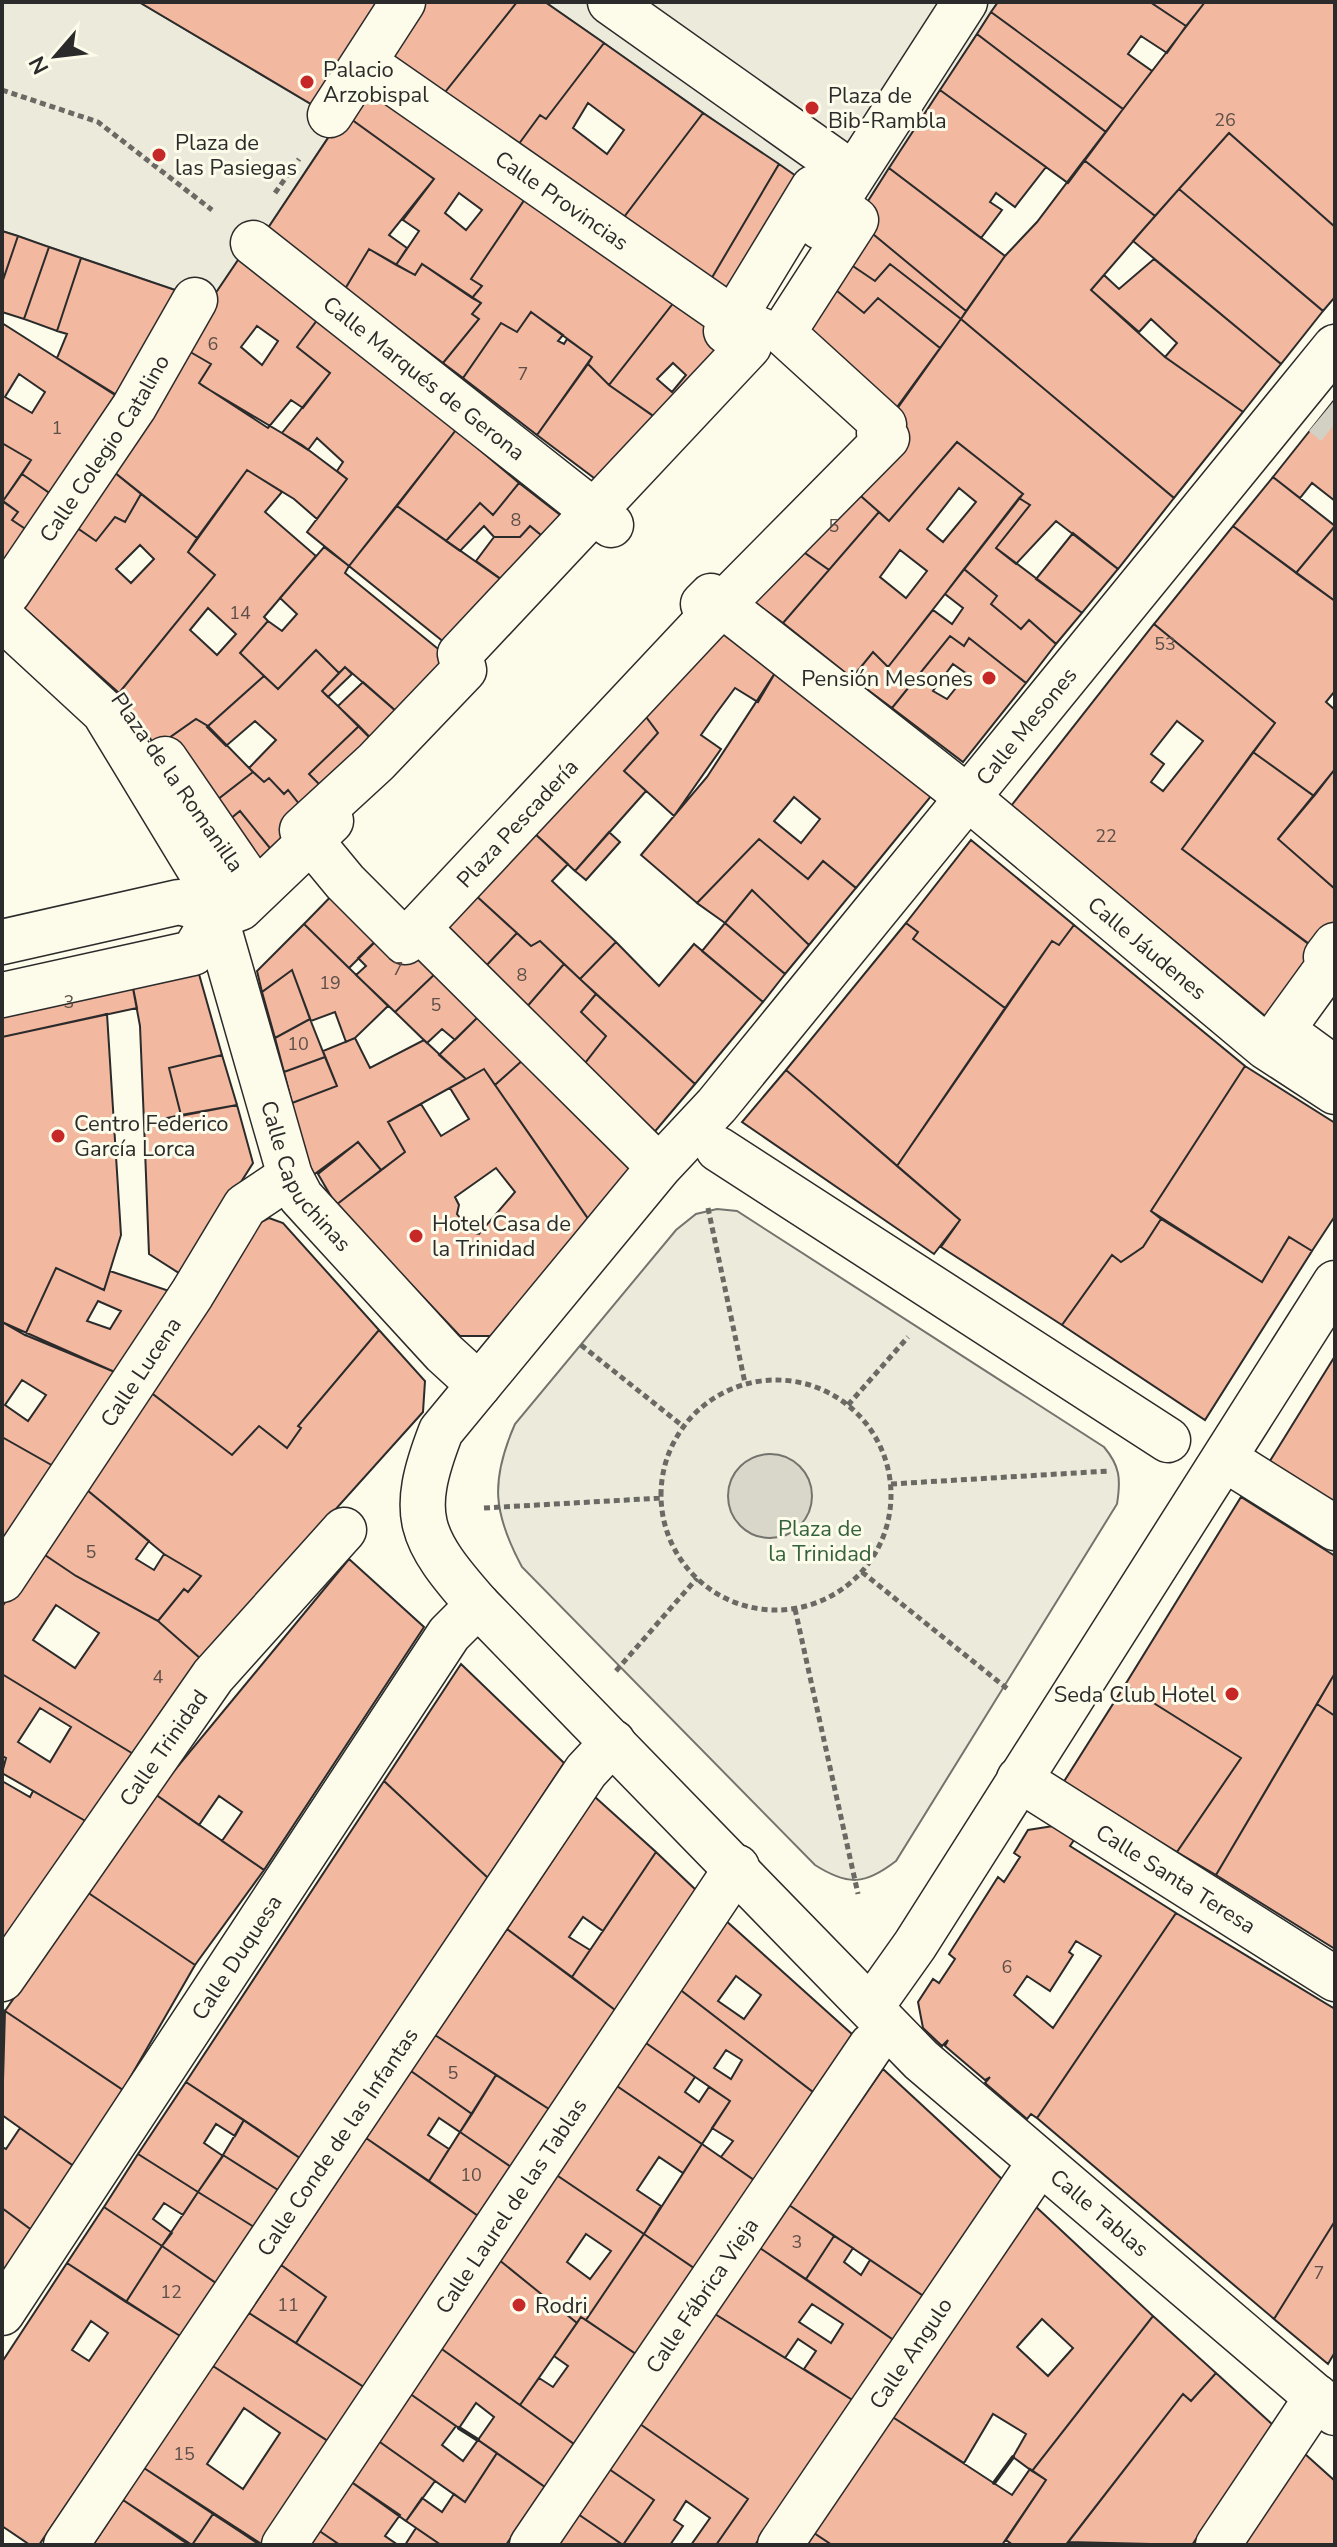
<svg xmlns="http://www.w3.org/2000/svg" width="1337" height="2547" viewBox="0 0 1337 2547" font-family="'Nunito Sans',sans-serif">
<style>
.green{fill:#ecebdb;stroke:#74746e;stroke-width:2}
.parking{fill:#eceadb;stroke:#74746e;stroke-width:2}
.water{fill:#d8d7c9;stroke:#74746e;stroke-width:2}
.building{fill:#f2b8a0;stroke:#2b2b2b;stroke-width:2;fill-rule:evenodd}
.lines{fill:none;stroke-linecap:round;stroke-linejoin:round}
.street-tunnel{stroke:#d3d1c4;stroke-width:44;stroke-dasharray:44 22;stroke-linecap:butt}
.street-casing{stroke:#2b2b2b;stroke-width:47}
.secondary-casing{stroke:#2b2b2b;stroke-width:47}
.path{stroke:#6a6964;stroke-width:5;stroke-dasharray:6 4;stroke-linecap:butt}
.street{stroke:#fdfbea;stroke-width:44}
.secondary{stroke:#fdfbea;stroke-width:44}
.wall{stroke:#2b2b2b;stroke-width:4}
.poi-dot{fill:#c62828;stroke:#fdfbea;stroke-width:3}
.labels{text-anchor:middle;stroke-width:6;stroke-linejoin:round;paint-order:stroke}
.number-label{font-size:18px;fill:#5d4e48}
.poi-label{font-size:22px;fill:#2b2b2b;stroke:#fdfbea;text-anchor:start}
.street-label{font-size:22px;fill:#2b2b2b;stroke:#fdfbea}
.park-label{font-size:22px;fill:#34623c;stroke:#fdfbea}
</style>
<rect width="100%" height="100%" fill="#fdfbea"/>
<path class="green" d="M717,1209L737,1211L1104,1447C1120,1466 1121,1479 1117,1504L896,1861C865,1885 848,1886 815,1865L522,1567C493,1513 490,1481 515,1424L676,1230L696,1214Z"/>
<path class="parking" d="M2,2H139L339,121L266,231L207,307L184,293L2,231Z
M545,2H998L856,220Z"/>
<path class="water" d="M728 1496a42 42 0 1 1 84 0a42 42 0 1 1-84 0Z"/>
<path class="building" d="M139,2H387L321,110Z
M417,2H517L438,101L379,60Z
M517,2H545L604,43L546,119L540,115L513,152L438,101Z
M998,2H1150L1186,26L1167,53L1141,36L1128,54L1152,71L1123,109L991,12Z
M1150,2H1205L1186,26Z
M1205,2H1335V227L1229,133L1155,216L1084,160Z
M991,12L1123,109L1106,132L977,34Z
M977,34L1106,132L1068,183L940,90Z
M604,43L703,113L618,225L513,152L540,115L546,119ZM588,103L624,130L607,154L573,128Z
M370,78L527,196L471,279L482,286L472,298L422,264L415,275L396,265L419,231L403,220L434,179L344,114ZM459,193L482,210L466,230L445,213Z
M940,90L1046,167L1015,207L996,193L990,202L1002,210L981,238L889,168Z
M703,113L779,164L707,286L618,225Z
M344,114L434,179L389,235L407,248L396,265L369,249L345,289L266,231Z
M1229,133L1335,227V297L1323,311L1179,189Z
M1084,160L1155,216L1091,290L1165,357L1243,412L1174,498L961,319L1005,256L1037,222Z
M779,164L813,188L741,309L707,286Z
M889,168L1005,256L966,311L856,220Z
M1179,189L1323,311L1281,364L1133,241Z
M527,196L678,297L609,385L588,364L592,357L531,312L517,332L501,323L463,378L443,363L479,319L472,314L481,303L472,298L482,286L471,279Z
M856,220L966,311L961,319L890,264L875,281L835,254Z
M2,231L18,236L2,283Z
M18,236L49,247L24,319L2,312V283Z
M49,247L81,258L57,331L24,319Z
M369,249L415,275L422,264L481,303L472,314L479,319L443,363L345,289Z
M835,254L875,281L890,264L961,319L940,348L878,298L864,313L820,277Z
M240,257L318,319L297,347L330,373L303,408L291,400L268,428L199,383L211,364L180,346ZM257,326L278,341L262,365L241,347Z
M81,258L184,293L128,402L57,358L67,334L57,331Z
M1154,259L1281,364L1243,412L1165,357L1177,343L1151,319L1139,332L1091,290L1104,275L1119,289Z
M820,277L864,313L878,298L940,348L884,425L783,333Z
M678,297L749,346L673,430L609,385ZM673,363L686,375L672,392L657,379Z
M531,312L563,335L558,341L564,344L567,339L592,357L537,435L463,378L501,323L517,332Z
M318,319L456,430L349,566L307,532L347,479L337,471L343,462L317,438L308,450L282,433L330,373L297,347Z
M961,319L1174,498L1118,569L1056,521L1016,564L996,548L1030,505L1019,498L1023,494L957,442L889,521L845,482Z
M2,323L129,404L64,503L22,474L31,460L2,443ZM19,374L45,392L32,413L5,397Z
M180,346L211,364L199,383L203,386L302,445L347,479L317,519L294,499L247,470L197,538L104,464Z
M588,364L609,385L655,417L614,493L537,435Z
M1335,399V501L1312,483L1300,498L1273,477Z
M456,430L519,483L493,515L480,503L446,541L397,506Z
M957,442L1023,494L888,667L873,652L852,678L783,623L879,512L889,521ZM959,488L976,502L943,542L927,529ZM900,550L927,571L906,598L880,577Z
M2,443L31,460L3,501H2Z
M104,464L141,494L125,522L115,517L96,541L67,521Z
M247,470L282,492L265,512L316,556L264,617L268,621L240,653L264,676L208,726L196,719L156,747L119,693L215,575L188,552ZM208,608L236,634L217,655L190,630Z
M22,474L64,503L39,538L12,520L18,512L3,501Z
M1273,477L1335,526L1296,573L1233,526Z
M845,482L879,512L829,570L788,541Z
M519,483L577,528L558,549L530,526L520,537H494L484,526L460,551L446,541L480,503L493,515Z
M141,494L197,538L188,552L215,575L119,693L15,600L67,521L96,541L115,517L125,522ZM140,545L154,559L131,583L116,569Z
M1019,498L1030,505L996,548L1082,613L1056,644L1029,620L1021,629L991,604L997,596L964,569Z
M2,501L18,512L12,520L39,538L2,585Z
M397,506L519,592L455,651L349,566Z
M530,526L558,549L519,592L476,561L494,537H520Z
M1233,526L1335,601V691L1326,702L1335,710V769L1314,796L1253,752L1275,723L1154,624Z
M1335,526V601L1296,573Z
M1073,533L1118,569L1082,613L1036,579Z
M788,541L829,570L783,623L739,591Z
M324,547L349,566L345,573L464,670L412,725L345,667L339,673L316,650L278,689L240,653L268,621L282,631L297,614L280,598Z
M964,569L997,596L991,604L1021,629L1029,620L1056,644L1026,683L969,638L964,646L950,636L892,708L852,678L873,652L888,667L933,610L952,624L963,608L945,594Z
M706,621L775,673L758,702L735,688L715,715L701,735L721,749L674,816L624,771L658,733L632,698Z
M1154,624L1275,723L1182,849L1332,961L1282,1030L1011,806ZM1177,721L1203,741L1163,791L1151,782L1164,764L1151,754Z
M950,636L964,646L969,638L1026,683L963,762L892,708ZM953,664L967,674L947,699L933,691Z
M316,650L339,673L322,691L359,726L309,774L335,800L312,820L288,790L284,794L269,778L264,782L249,768L276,740L255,721L226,746L207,727L264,676L278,689Z
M345,667L352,674L328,697L322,691Z
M775,673L932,795L856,888L823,861L808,879L759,839L697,903L641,855L707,777ZM794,797L820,819L801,843L774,821Z
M363,682L412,725L385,753L338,706Z
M632,698L658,733L624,771L646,791L575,871L520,820Z
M196,719L208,726L253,772L217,800L230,819L240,811L274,853L246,877L156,747Z
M359,726L385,753L335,800L309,774Z
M1253,752L1314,796L1278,839L1335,889V945L1326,957L1182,849Z
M1335,769V889L1278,839Z
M253,772L264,782L269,778L284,794L288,790L312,820L274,853L240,811L230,819L217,800Z
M520,820L568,864L552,881L616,942L580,979L540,941L531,946L461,882Z
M609,832L620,842L586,880L575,871Z
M759,839L808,879L823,861L856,888L809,945L752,890L725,923L697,903Z
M971,840L1074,925L1059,945L1052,941L1005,1008L913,939L918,932L906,923Z
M345,882L390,927L349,968L304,924Z
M461,882L517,933L484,968L430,916Z
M752,890L809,945L785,974L725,923Z
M725,923L785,974L763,1002L702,951Z
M906,923L918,932L913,939L1005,1008L897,1166L786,1070Z
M304,924L388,1006L355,1038L346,1042L335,1012L311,1021L292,970L262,992L257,971Z
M1074,925L1245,1066L1151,1211L1161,1219L1143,1247L1121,1262L1112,1255L1062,1325L941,1247L960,1220L897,1166L1052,941L1059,945Z
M390,927L437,972L395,1012L356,975L366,966L358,958Z
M517,933L531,946L540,941L564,964L525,1009L484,968Z
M616,942L659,986L694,944L763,1002L695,1084L580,979Z
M193,953L222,1055L169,1068L181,1115L144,1123L140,1026L129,967Z
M564,964L596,994L581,1012L606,1036L582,1067L525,1009Z
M129,967L137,1008L2,1037V995Z
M292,970L310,1019L275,1038L262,992Z
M437,972L480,1015L455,1040L442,1029L427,1043L395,1012Z
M596,994L695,1084L652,1135L582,1067L606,1036L581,1012Z
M107,1014L121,1235L104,1290L56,1268L25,1335L2,1322V1037Z
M480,1015L524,1059L495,1085L484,1069L466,1079L439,1055Z
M310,1019L325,1057L284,1072L275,1038Z
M355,1038L370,1068L424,1040L466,1079L388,1122L405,1152L381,1170L358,1142L312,1176L292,1103L337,1086L323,1051Z
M222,1055L237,1105L181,1115L169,1068Z
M325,1057L337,1086L292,1103L284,1072Z
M524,1059L634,1167L589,1220L495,1085Z
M1245,1066L1335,1123V1216L1312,1251L1289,1237L1262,1282L1151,1211Z
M484,1069L589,1220L491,1336H460L336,1205L405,1152L388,1122L421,1104L441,1136L469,1119L450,1088ZM496,1168L515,1192L479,1234L471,1232L457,1214L459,1205L455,1197Z
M786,1070L960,1220L934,1254L742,1122Z
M237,1105L253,1163L182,1275L149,1254L144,1123Z
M358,1142L381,1170L336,1205L318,1174Z
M269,1218L283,1223L379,1330L298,1426L301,1428L287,1448L259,1426L232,1455L145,1388L261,1222Z
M1161,1219L1262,1282L1289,1237L1312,1251L1205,1420L1062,1325L1112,1255L1121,1262L1143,1247Z
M56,1268L104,1290L110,1271L181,1295L129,1378L25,1335ZM98,1301L121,1311L110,1329L87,1321Z
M2,1322L117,1373L55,1467L2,1437ZM22,1380L46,1395L28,1421L5,1405Z
M379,1330L425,1381L423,1412L201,1659L158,1621L184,1589L188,1592L201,1576L164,1554L81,1485L145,1388L232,1455L259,1426L287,1448L301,1428L298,1426Z
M1335,1356V1507L1268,1464Z
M2,1437L55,1467L2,1549Z
M81,1485L149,1541L136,1559L154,1570L164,1554L201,1576L188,1592L184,1589L158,1621L76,1576L39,1551Z
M1241,1497L1335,1556V1673L1216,1875L1177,1852L1241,1758L1125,1685Z
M39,1551L76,1576L158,1621L201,1659L135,1755L2,1674V1607ZM56,1605L99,1633L75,1668L33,1640Z
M349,1559L424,1627L264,1870L222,1841L242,1812L219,1796L199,1825L155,1794Z
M461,1664L564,1763L488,1878L384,1781Z
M1335,1673V1716L1317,1704Z
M2,1674L135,1755L89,1823L2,1773L6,1758L2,1756ZM40,1708L71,1727L50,1762L18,1742Z
M1125,1685L1241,1758L1177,1852L1063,1783Z
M1317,1704L1335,1716V1949L1216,1875Z
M2,1781L30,1797L33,1791L89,1823L2,1951Z
M384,1781L488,1878L300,2158L186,2082Z
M155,1794L264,1870L195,1965L87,1892Z
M595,1797L656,1852L603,1931L583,1917L569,1937L590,1950L572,1977L507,1929Z
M1053,1826L1074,1840L1070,1846L1176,1913L1037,2118L1031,2114L1027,2119L985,2083L990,2077L985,2080L945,2046L948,2040L942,2046L923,2028L918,2002L933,1979L939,1983L955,1959L949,1954L998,1877L1004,1882L1020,1857L1014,1853L1028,1830ZM1076,1941L1101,1956L1053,2028L1014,1995L1027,1976L1050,1991L1073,1955L1069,1952Z
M656,1852L698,1892L619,2013L572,1977Z
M87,1892L195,1965L123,2090L5,2011Z
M1176,1913L1335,2009V2221L1274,2319L1037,2118Z
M724,1919L853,2035L813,2092L678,1988ZM736,1976L761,1995L744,2019L718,2001Z
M507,1929L619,2013L552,2111L435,2035Z
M678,1988L813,2092L754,2180L721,2157L733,2141L712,2128L730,2101L643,2041ZM726,2050L742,2060L731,2079L714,2068Z
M5,2011L123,2090L75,2167L2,2115Z
M435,2035L496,2075L472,2114L411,2071Z
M643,2041L695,2077L685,2092L699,2102L709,2087L730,2101L702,2144L614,2084Z
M883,2069L1004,2181L925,2297L789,2205Z
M411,2071L472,2114L460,2132L439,2118L428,2135L449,2149L429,2181L366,2138Z
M496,2075L552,2111L514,2169L460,2132Z
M186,2082L244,2120L235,2136L216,2124L204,2143L223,2156L198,2192L138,2154Z
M614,2084L702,2144L683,2173L659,2157L637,2190L661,2206L644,2234L555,2174Z
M244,2120L300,2158L278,2190L223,2155Z
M20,2128L75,2167L33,2231L2,2208V2147L6,2149Z
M460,2132L514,2169L481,2218L429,2181Z
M366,2138L481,2218L367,2389L296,2343L326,2297L281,2265Z
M702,2144L754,2180L694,2268L644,2234Z
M138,2154L198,2192L183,2215L164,2203L153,2219L172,2233L162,2246L104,2207Z
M223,2155L278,2190L254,2227L198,2192Z
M555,2174L644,2234L586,2320L581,2317L577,2323L498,2259ZM586,2234L611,2251L590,2279L567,2262Z
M198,2192L254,2227L216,2283L162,2246Z
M789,2205L834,2236L806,2279L760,2248Z
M1034,2205L1153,2316L1032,2471L1013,2457L1026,2434L993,2414L964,2463L891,2416ZM1042,2319L1073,2348L1048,2376L1017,2347Z
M104,2207L162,2246L126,2302L67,2263Z
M2,2208L33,2231L2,2277Z
M1335,2221V2352L1328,2364L1274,2319Z
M644,2234L694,2268L636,2354L586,2320Z
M834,2236L853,2248L844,2262L861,2275L870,2260L925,2297L895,2341L806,2279Z
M162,2246L216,2283L180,2336L126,2302Z
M760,2248L895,2341L854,2401L804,2369L816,2351L798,2339L785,2358L715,2314ZM812,2304L843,2324L831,2343L799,2322Z
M498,2259L577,2323L520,2405L439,2347Z
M67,2263L180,2336L39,2545H30L2,2526V2362ZM91,2321L108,2333L89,2361L72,2350Z
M281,2265L326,2297L296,2343L249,2313Z
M249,2313L367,2389L331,2443L213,2366Z
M715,2314L854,2401L755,2545H716L748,2499L640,2424Z
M1153,2316L1216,2373L1191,2401L1183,2394L1066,2545H1013L1006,2540L1046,2480L1032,2471Z
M581,2317L636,2354L574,2444L520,2405L539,2378L553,2387L568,2366L554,2356Z
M439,2347L574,2444L545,2487L478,2440L494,2417L476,2403L459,2428L409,2393Z
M213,2366L331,2443L263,2545L144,2468ZM244,2408L280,2433L243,2489L207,2464Z
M1216,2373L1273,2425L1192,2545L1068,2542L1183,2394L1191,2401Z
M409,2393L456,2426L442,2445L463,2461L478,2440L497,2453L465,2502L377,2440Z
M891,2416L1012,2495L1030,2469L1046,2480L1002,2545H832L811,2531Z
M640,2424L748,2499L716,2545H691L710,2518L686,2501L674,2520L683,2526L670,2545H623L654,2500L609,2469Z
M377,2440L435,2481L406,2521L350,2481Z
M497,2453L545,2487L506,2545H441L406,2521L422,2498L442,2512L454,2494L465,2502Z
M1305,2454L1335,2481V2545H1244Z
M144,2468L213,2514L192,2545L123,2500Z
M609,2469L654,2500L623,2545L578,2514Z
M350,2481L400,2515L385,2536L398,2545H340L318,2530Z
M123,2500L183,2541L190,2545H93Z
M213,2514L242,2533L260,2545H192Z
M578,2514L623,2545H557Z
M416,2528L441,2545H405Z
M318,2530L340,2545H307Z
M811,2531L832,2545H802Z"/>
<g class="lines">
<path class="street-tunnel" d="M1323,414L1335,424"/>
<g class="street-casing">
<g id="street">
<path d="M610,2L853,174"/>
<path id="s1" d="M365,63L733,319L761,330"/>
<path d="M330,115L403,2"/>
<path d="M813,188L856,220L783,333L884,425L879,433L887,438L706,621L405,942L345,882L302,830L376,762L464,670L460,654L749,346L726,331Z"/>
<path d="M820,227L965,2"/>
<path id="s2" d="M253,243L611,525"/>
<path id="s3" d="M8,593L134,407L195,300"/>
<path id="s4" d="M703,604L711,596L967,797L1266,1047L1335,1092"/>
<path id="s5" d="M2,618L104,712L204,877L290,1176L301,1197L444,1353L479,1385"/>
<path d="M214,918L240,908L331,821"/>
<path d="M418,928L646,1154"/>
<path d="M2,942L179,902L201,908L214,918"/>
<path d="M2,995L193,953L214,918L246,877L165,759"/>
<path d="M1323,1060L1282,1030L1332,961L1326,957L1335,945"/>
<path d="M718,1149L1168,1440"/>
<path id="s6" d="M2,1580L192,1294L245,1206L290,1176"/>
<path id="s7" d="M478,1605C419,1538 408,1516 441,1431L659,1167L717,1105L1335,347"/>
<path id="s8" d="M1019,1779L1335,1979"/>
<path id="s9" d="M2,1979L213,1676L344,1530"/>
<path id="s10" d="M66,2545L586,1771L613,1742"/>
<path id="s11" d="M284,2545L737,1867"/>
<path id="s12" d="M532,2545L871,2046"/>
<path id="s13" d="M780,2545L1040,2162"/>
<path d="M1218,2545L1317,2397"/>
</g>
</g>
<g class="secondary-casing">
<g id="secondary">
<path d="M1225,1459L1335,1528"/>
<path d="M871,2007L915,1945L1335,1283"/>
<path id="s14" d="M2,2313L449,1634L478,1605L921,2060L1335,2413"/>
</g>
</g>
<path class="path" d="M2,90L98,122L212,210
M275,193L299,159
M708,1208L745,1383
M581,1345L684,1427
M661 1495a115 115 0 1 1 230 0a115 115 0 1 1-230 0Z
M848,1405L908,1337
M891,1484L1109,1471
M484,1508L662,1498
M862,1572L1010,1691
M795,1609L858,1894
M616,1671L697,1578"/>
<use href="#street" class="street"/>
<use href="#secondary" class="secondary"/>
<path class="wall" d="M459,2428L478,2440
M994,2483L1013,2457"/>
</g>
<g class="poi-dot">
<circle cx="307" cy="82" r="8"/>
<circle cx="812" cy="108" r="8"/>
<circle cx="159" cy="155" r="8"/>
<circle cx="989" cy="678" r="8"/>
<circle cx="58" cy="1136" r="8"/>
<circle cx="416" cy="1236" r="8"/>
<circle cx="1232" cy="1694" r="8"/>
<circle cx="519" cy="2305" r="8"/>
</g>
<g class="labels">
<g class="number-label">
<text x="1225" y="126">26</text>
<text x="213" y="350">6</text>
<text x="523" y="380">7</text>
<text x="57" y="434">1</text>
<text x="516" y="526">8</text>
<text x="834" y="532">5</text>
<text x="240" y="619">14</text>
<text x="1165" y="650">53</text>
<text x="1106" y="842">22</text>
<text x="398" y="975">7</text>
<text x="522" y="981">8</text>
<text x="330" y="989">19</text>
<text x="69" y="1008">3</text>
<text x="436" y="1011">5</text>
<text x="298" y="1050">10</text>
<text x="91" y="1558">5</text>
<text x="158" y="1683">4</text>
<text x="1007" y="1973">6</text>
<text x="453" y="2079">5</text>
<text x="471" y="2181">10</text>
<text x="797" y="2248">3</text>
<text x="1319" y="2279">7</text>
<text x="171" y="2298">12</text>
<text x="288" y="2311">11</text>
<text x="184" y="2460">15</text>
</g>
<g class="poi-label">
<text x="323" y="77">Palacio<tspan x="323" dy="25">Arzobispal</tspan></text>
<text x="828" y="103">Plaza de<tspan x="828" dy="25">Bib-Rambla</tspan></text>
<text x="175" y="150">Plaza de<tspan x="175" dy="25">las Pasiegas</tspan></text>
<text x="973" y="686" text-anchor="end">Pensión Mesones</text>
<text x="74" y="1131">Centro Federico<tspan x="74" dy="25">García Lorca</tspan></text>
<text x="432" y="1231">Hotel Casa de<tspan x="432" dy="25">la Trinidad</tspan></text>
<text x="1216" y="1702" text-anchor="end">Seda Club Hotel</text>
<text x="535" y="2313">Rodri</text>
</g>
<g class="street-label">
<text dy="8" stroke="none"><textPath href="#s1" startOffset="240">Calle Provincias</textPath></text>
<text dy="8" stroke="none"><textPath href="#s2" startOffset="218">Calle Marqués de Gerona</textPath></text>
<text dy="8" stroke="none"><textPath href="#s3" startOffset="174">Calle Colegio Catalino</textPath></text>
<text dy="8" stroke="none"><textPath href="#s7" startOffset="1110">Calle Mesones</textPath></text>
<text transform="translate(178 782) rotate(55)" y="8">Plaza de la Romanilla</text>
<text transform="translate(517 823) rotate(-47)" y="8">Plaza Pescadería</text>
<text dy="8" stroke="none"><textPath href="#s4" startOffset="572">Calle Jáudenes</textPath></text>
<text dy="8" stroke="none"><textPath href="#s5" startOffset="650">Calle Capuchinas</textPath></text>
<text dy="8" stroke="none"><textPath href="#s6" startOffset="250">Calle Lucena</textPath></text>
<text dy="8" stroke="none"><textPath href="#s9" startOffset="282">Calle Trinidad</textPath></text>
<text dy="8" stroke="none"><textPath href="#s8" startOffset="186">Calle Santa Teresa</textPath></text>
<text dy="8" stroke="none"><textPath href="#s14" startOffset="426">Calle Duquesa</textPath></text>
<text dy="8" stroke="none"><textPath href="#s10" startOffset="486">Calle Conde de las Infantas</textPath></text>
<text dy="8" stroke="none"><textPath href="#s11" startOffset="408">Calle Laurel de las Tablas</textPath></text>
<text dy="8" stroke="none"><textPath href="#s14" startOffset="1724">Calle Tablas</textPath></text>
<text dy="8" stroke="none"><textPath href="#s12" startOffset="302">Calle Fábrica Vieja</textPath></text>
<text dy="8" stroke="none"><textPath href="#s13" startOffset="232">Calle Angulo</textPath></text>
</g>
<g class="park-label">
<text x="820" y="1536">Plaza de<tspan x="820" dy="25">la Trinidad</tspan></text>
</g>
</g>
<rect width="1337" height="2547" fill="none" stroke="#2b2b2b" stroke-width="8"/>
<g transform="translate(56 56) rotate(242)" stroke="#fdfbea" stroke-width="6" paint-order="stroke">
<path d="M0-6L14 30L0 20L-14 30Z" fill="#2b2b2b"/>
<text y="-12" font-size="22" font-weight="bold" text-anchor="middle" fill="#2b2b2b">N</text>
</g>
</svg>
